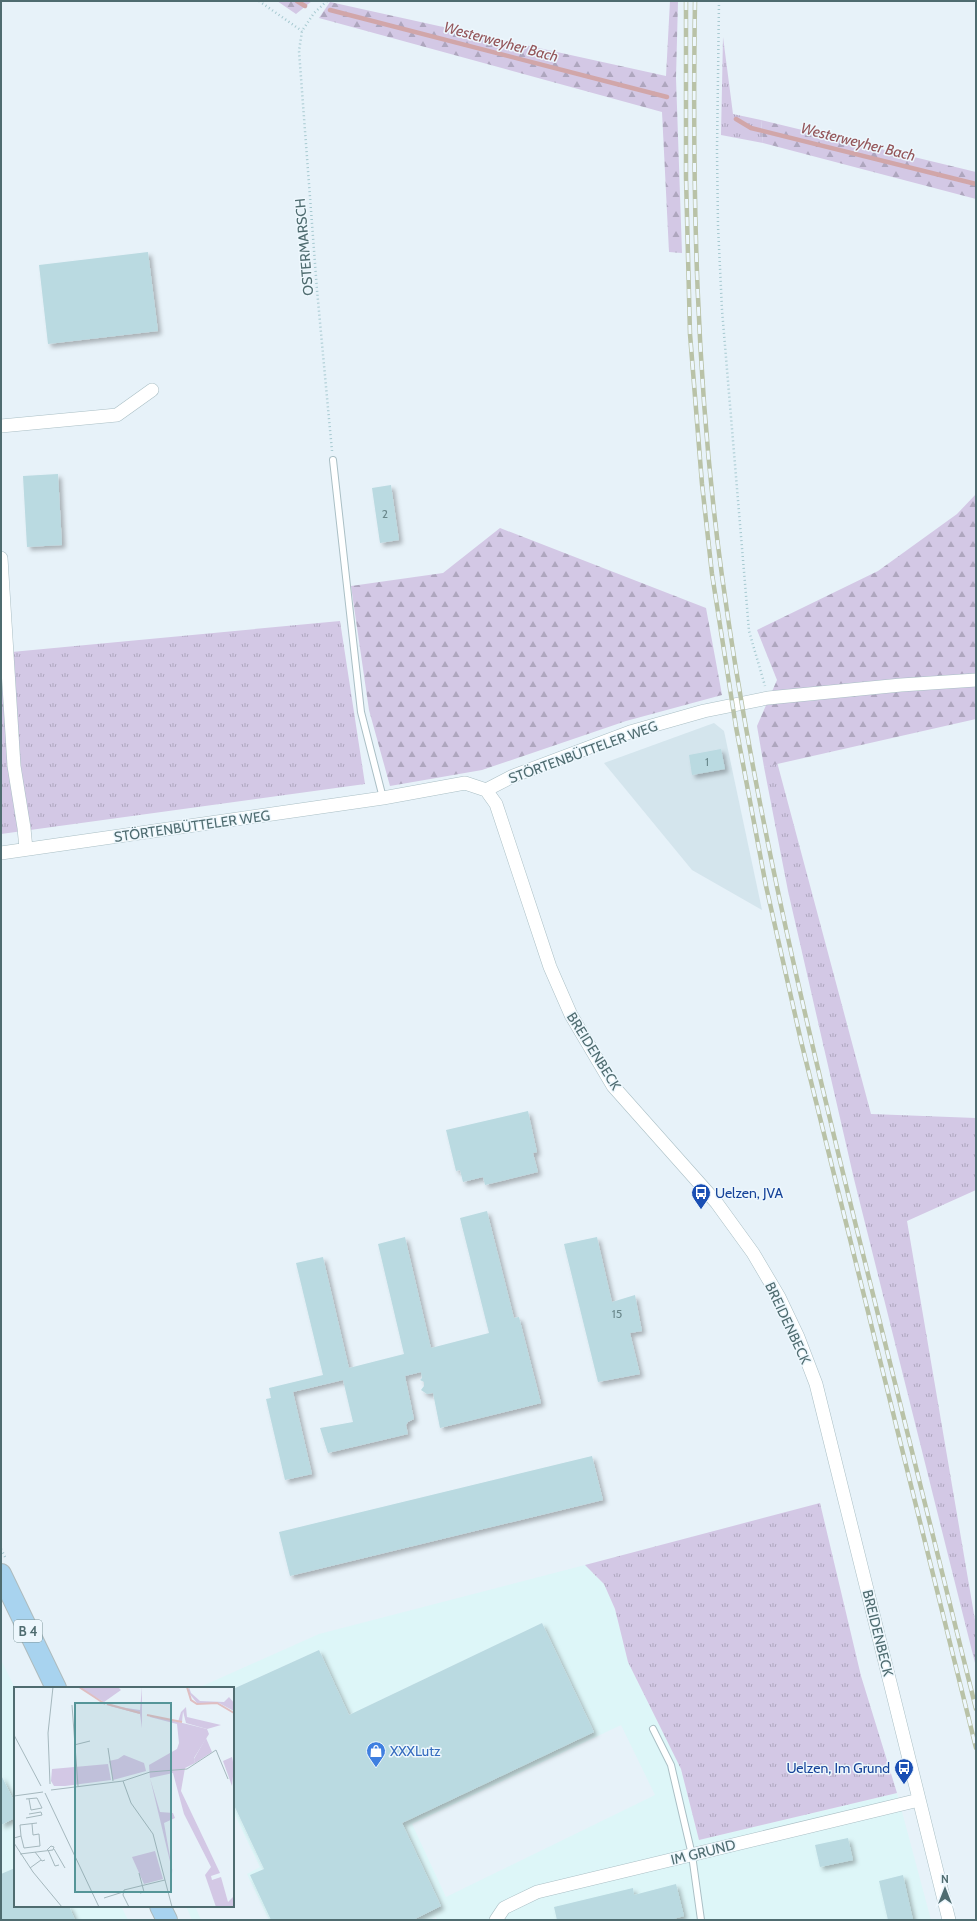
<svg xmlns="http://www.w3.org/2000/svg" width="977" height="1921" viewBox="0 0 977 1921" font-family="Cabin,sans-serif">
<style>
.residential{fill:#d4e5ed}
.commercial{fill:#ddf6f8;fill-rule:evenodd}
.grass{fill:url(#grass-tufts)}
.forest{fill:url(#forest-firs)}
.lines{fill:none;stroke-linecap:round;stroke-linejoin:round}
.stream{stroke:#d1a6a9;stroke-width:4.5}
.building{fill:#badae1;filter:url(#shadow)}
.lane-casing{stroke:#aabfc5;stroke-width:8}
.street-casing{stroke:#aabfc5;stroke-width:14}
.primary-casing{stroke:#aebbbd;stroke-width:22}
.path{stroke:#a6c9d0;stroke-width:2.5;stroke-dasharray:1 3;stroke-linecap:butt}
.lane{stroke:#fff;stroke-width:6}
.street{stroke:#fff;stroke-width:13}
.primary{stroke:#a8d3ef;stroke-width:20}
.rail-casing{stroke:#b9c2a7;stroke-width:4.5}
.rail{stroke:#edf7fd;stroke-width:3;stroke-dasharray:9;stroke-linecap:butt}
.labels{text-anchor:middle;stroke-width:3;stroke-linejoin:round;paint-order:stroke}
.number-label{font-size:12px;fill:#6a888c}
.shield{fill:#edf7fd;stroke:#7e969a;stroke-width:1}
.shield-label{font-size:13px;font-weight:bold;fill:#4f6c70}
.street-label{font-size:14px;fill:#4f6c70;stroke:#edf7fd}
.transit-label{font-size:14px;fill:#164399;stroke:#edf7fd;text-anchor:start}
.shop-label{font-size:14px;fill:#366cbe;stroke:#edf7fd;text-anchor:start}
.water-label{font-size:15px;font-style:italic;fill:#94565a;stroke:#edf7fd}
.inset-river{fill:none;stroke:#e0bec1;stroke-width:2}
.inset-road{fill:none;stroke:#a5b8be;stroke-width:1}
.view{fill:#559598;fill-opacity:0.15;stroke:#559598;stroke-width:2}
.inset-edge{fill:none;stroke:#4f6c70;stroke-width:2}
</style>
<defs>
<pattern id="grass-tufts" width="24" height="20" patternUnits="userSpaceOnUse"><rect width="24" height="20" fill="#d3c8e5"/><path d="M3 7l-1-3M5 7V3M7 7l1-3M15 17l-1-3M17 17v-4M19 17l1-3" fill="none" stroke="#aea6be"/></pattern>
<pattern id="forest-firs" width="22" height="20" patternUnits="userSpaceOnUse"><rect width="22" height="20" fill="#d3c8e5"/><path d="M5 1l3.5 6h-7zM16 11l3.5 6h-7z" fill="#aea6be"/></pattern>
<filter id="shadow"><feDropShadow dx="3.5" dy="3.5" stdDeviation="2" flood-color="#0004"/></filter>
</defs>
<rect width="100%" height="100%" fill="#e7f2f9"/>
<path class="residential" d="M714,723L724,731L762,910L692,870L604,763Z"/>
<path class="commercial" d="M585,1565L604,1584L615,1609L628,1662L681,1769L699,1840L897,1793L931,1920H437L436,1917L429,1920H413L441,1906L402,1823L594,1732L542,1623L349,1715L319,1650L233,1689L198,1688L319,1634ZM621,1725L655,1795L446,1897L412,1824Z
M1,1660L15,1688V1906H121L128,1920H1Z
M233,1803L264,1869L251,1875L271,1920H269L247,1874L260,1867L233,1811Z
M186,1906H195L201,1920H192Z"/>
<path class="grass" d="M723,37L733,114L761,120L763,143L721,135Z
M340,621L365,784L1,834V653Z
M777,762L871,1114L976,1118V1190L907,1221L976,1626V1667L854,1179L788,891L764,767Z
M820,1503L861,1676L897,1793L699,1840L681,1769L628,1662L615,1609L604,1584L585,1565Z"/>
<path class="forest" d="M277,1H312L296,14Z
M670,1H678L676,78L682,253L669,252L662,112L319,18L330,2L666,76Z
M761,120L976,172V199L763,143Z
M976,494V719L764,767L757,726L777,680L757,630L878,571L957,514Z
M500,528L706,608L722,695L626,721L482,770L390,786L369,710L351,586L443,573Z"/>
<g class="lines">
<path class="stream" d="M297,1L305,6
M330,10L667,97
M736,119L751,128L976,184"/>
</g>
<path class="building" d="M148,252L158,331L48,344L39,265Z
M58,474L62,545L27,547L23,476Z
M391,485L399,540L380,543L372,488Z
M721,749L725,769L692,775L689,755Z
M528,1111L537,1152L533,1153L538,1172L485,1185L483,1177L463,1182L460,1170L456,1171L446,1130Z
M487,1211L514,1318L519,1317L541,1403L440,1428L433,1393L427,1394L421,1390L424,1386V1382L420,1380L422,1378L421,1372L405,1376L414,1419L408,1422L406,1425L408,1434L328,1453L320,1428L353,1422L343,1380L293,1392L312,1474L285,1480L266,1399L271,1398L269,1388L323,1375L296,1263L323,1257L349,1368L404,1354L378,1244L405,1237L431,1348L489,1333L460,1218Z
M597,1237L612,1302L635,1295L642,1331L630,1333L640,1374L598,1382L564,1244Z
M592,1456L603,1500L290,1576L279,1532Z
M542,1623L594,1732L402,1823L441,1906L413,1920H271L250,1875L264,1869L233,1803V1689L319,1650L349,1715Z
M1,1775L15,1803V1818L1,1825Z
M848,1838L853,1860L820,1867L815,1845Z
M15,1868V1906H69L75,1920H1V1874Z
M903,1875L913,1920H888L879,1881Z
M676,1884L684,1916L670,1920H557L554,1907L633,1888L634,1895Z"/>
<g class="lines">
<g class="lane-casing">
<path id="lane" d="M333,460L361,712L383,798
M653,1729L671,1765L692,1855L701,1920"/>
</g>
<g class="street-casing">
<path id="street" d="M1,426L117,415L152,390
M1,558L14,766L24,828L26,849
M486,790L496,804L550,967L571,1015L613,1086L716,1202L753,1253L779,1297L798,1337L816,1384L949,1920
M1,853L383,798L465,783L486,790L513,776L630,732L704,711L768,698L901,685L976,680
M496,1920L504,1908L537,1892L919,1800"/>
</g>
<g class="primary-casing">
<path id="primary" d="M1,1574L56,1688
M160,1906L167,1920"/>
</g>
<path class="path" d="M259,1L302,31
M327,1L314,13L302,31L299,51L317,290L332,451
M719,1L717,151L718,226L722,310L749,631L765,686
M1,1549L5,1557"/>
<use href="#lane" class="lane"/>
<use href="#street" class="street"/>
<use href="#primary" class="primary"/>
<g class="rail-casing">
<path id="rail" d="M686,1V177L690,334L702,484L712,574L736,727L766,886L801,1041L976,1748
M695,1C692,193 696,386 722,576C752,796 803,1011 856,1226C896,1387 936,1548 976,1709"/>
</g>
<use href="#rail" class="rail"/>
</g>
<defs>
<g id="bus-pin" transform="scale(1)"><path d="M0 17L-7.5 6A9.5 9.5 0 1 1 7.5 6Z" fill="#1a4fb4" stroke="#edf7fd"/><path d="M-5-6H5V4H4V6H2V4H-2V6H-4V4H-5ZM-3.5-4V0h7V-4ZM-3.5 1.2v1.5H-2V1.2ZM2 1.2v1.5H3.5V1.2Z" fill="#fff"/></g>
<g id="shop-pin" transform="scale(1)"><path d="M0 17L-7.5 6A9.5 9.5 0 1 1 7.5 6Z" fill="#3f7fe0" stroke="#edf7fd"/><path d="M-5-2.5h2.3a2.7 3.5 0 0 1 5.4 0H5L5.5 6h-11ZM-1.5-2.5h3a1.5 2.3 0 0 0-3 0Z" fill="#fff"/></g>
</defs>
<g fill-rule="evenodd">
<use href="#bus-pin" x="701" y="1193"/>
<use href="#shop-pin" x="376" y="1751"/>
<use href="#bus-pin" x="904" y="1768"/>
</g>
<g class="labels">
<g class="number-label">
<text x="385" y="518">2</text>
<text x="707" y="766">1</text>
<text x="617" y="1318">15</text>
</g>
<rect class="shield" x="14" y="1620" width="28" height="22" rx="3"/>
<g class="shield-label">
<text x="28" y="1636">B 4</text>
</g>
<g class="street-label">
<text transform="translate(304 247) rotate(-95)" y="5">OSTERMARSCH</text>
<text transform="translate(583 752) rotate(-20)" y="5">STÖRTENBÜTTELER WEG</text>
<text transform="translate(192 826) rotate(-8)" y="5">STÖRTENBÜTTELER WEG</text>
<text transform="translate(594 1051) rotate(58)" y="5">BREIDENBECK</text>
<text transform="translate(788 1323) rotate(65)" y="5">BREIDENBECK</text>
<text transform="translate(878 1633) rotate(76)" y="5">BREIDENBECK</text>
<text transform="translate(703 1852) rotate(-14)" y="5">IM GRUND</text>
</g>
<g class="transit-label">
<text x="715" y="1198">Uelzen, JVA</text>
<text x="890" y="1773" text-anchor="end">Uelzen, Im Grund</text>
</g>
<g class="shop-label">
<text x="390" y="1756">XXXLutz</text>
</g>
<g class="water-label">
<text transform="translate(501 42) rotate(15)" y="5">Westerweyher Bach</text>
<text transform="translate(858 142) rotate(14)" y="5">Westerweyher Bach</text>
</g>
</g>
<g transform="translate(14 1687)">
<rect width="220" height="220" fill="#e7f2f9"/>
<path d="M64,0H104L107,3L90,15ZM172,20L173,30L207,38L193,42L172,36L169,24L168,35H164L167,25ZM192,51L198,65L181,76L180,72ZM94,77L97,93L51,99H40L37,94L38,82ZM136,91L146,125L159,126L161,131L150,136L159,187ZM141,164L149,192L130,197L118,170Z" fill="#d3c8e5"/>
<path d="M128,0V41L126,27L92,18L126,23ZM175,0L177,6L186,14L210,15L215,10L220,16V24L205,16H183L174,5ZM136,28L193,42L195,47L180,71L181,76L171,81L167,104L206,186L197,189L198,193L207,190L214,215L220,209V220H202L191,188L197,180L170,127L159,86L136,91L135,78L163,62L165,56L163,37L136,30ZM110,68L130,76L132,84L99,93L95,74L104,72ZM218,70L220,80L218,99L209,74Z" fill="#d3c8e5"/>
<path class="inset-river" d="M65,0L91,17M173,0L177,13L183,17L203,16L220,26M93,17L126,26M133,28L168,35"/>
<path class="inset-road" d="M58,18L64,99M0,48L27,99M60,58L76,54M94,61L99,94M109,94L117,116L139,147L158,220M36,97L34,46L39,0M37,103L109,94L136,85L173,82L202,63L214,92M31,106L85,220M0,109L29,105M12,112L23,111L28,121L17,123L15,112M12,131L28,128L27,125L15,127M7,149L10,161L26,159L25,147L19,148L18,137M0,151L7,149L6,138L23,136M0,156L19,185L48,220M40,162L51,181M34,163L41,179L45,178M21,165L28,174L31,173M6,167L39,163L40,160L37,159L33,163M16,181L27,173M125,186L130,205L126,206M90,211L109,205M115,220L109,208L110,203L151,193"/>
<path class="view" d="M61,16H157V205H61Z"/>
<rect width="220" height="220" class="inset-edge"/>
</g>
<rect width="977" height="1921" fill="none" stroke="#4f6c70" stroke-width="4"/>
<g transform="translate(945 1889)" stroke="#edf7fd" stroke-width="3" paint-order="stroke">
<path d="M0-3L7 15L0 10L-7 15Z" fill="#4f6c70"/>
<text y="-6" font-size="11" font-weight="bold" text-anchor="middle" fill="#4f6c70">N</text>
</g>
</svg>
